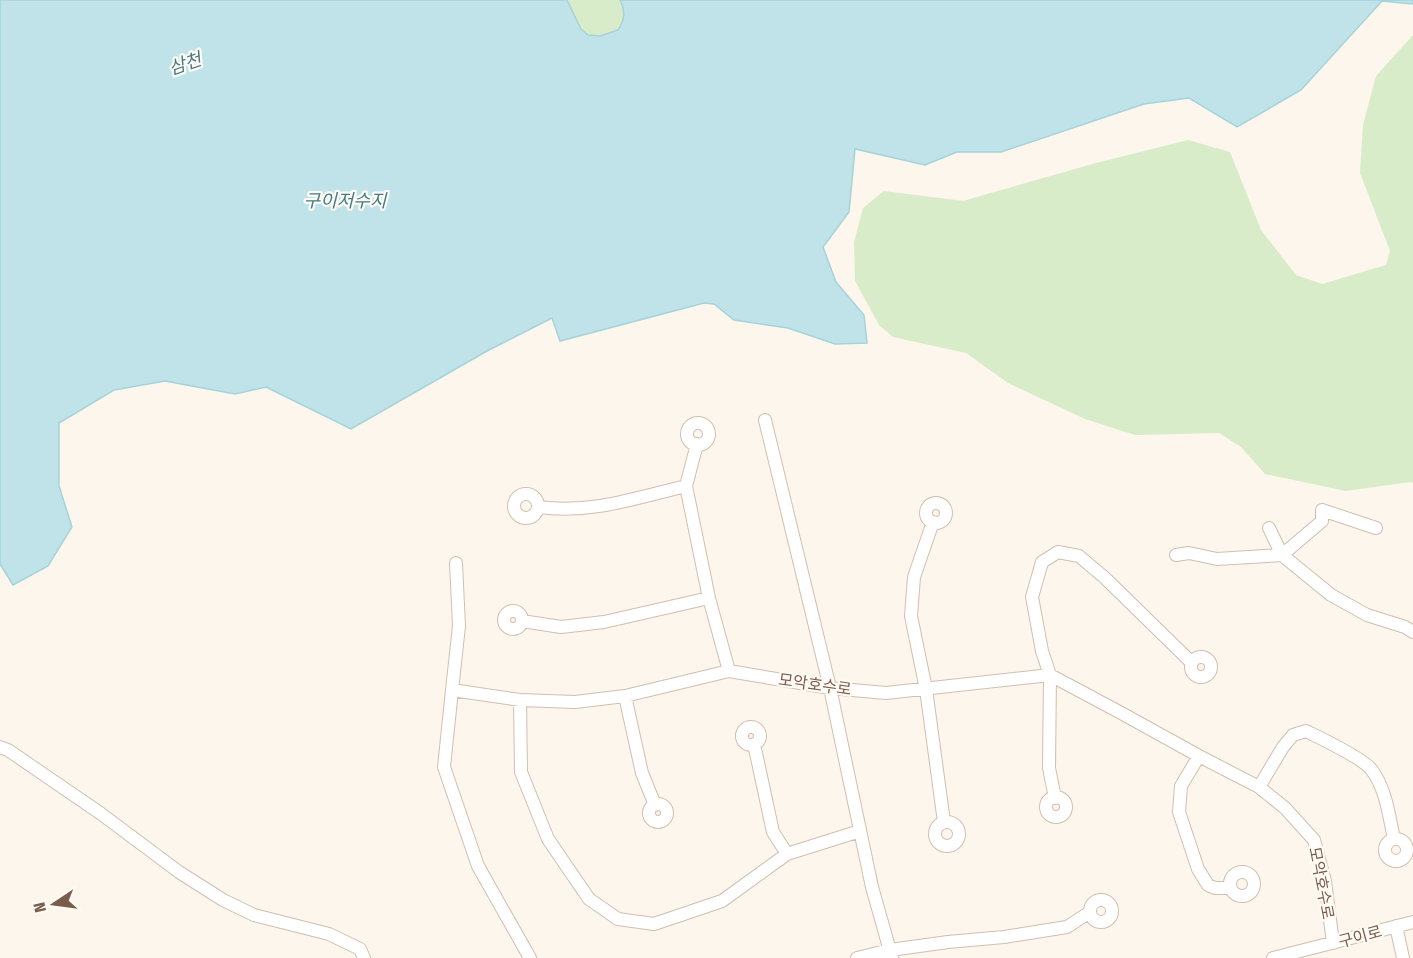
<svg xmlns="http://www.w3.org/2000/svg" width="1413" height="958" viewBox="0 0 1413 958" font-family="'Fira Sans Condensed','Noto Sans KR',sans-serif">
<style>
.green{fill:#d8ecc9}
.water{fill:#bfe3e8;stroke:#a5d3da;stroke-width:1.5}
.lines{fill:none;stroke-linecap:round;stroke-linejoin:round}
.minor-casing{stroke:#d1beb0;stroke-width:14}
.minor{stroke:#fff;stroke-width:12}
.labels{text-anchor:middle;stroke-width:4.5;stroke-linejoin:round;paint-order:stroke}
.street-label{font-size:16px;fill:#7a5c4d;stroke:#fffaf3}
.water-label{font-size:18px;font-style:italic;fill:#437c86;stroke:#fffaf3}
</style>
<rect width="100%" height="100%" fill="#fdf6ec"/>
<path class="green" d="M567,0H620C626,11 625,20 619,30L600,36L588,35L581,29Z
M1413,35V483L1410,482L1346,491L1265,474L1241,447L1219,433L1135,435L1085,419L1008,383L966,353L893,337L879,325L855,281L854,242L863,208L884,191L963,201L1096,163L1188,140L1230,152L1261,230L1296,275L1322,284L1386,265L1390,251L1360,173L1363,125L1376,76Z"/>
<path class="water" d="M0,0H567L581,29L588,35L600,36L618,30C625,20 626,11 620,0H1413V4L1382,1L1301,90L1237,127L1189,98L1144,104L1001,152H957L925,165L855,149L849,212L823,247L836,282L864,315L867,343L835,344L788,328L734,320L714,304L704,303L560,341L552,318L487,351L351,429L266,387L235,394L165,381L114,390L59,423V486L72,527L48,566L13,585L0,564Z"/>
<g class="lines">
<g class="minor-casing">
<path id="minor" d="M765,420L830,688L872,887L892,958
M687 434a11 11 0 1 1 22 0a11 11 0 1 1-22 0Z
M686,486L709,598L729,671
M514 506a12 12 0 1 1 24 0a12 12 0 1 1-24 0Z
M926 513a10 10 0 1 1 20 0a10 10 0 1 1-20 0Z
M539,507C591,514 636,498 686,486L697,444
M933,522L914,577L911,616L926,689L944,822
M1269,528L1282,555L1331,595L1367,615L1405,627L1413,632
M1176,555L1189,553L1217,559L1282,555L1322,521V510L1376,528
M504 620a9 9 0 1 1 18 0a9 9 0 1 1-18 0Z
M522,621L561,627L604,622L709,598
M1191 667a10 10 0 1 1 20 0a10 10 0 1 1-20 0Z
M452,690L459,626L456,563
M625,696L642,773L655,805
M520,700L521,772L548,839L589,899L618,919L654,924L722,901L787,854L860,831
M742 736a9 9 0 1 1 18 0a9 9 0 1 1-18 0Z
M754,744L773,832L787,854
M0,747L8,750L100,813L179,872L223,900L254,915L329,934L360,949L364,958
M1199,756L1181,786L1179,812L1198,869L1208,885L1215,888H1231
M1259,787L1283,747L1293,735L1306,731C1320,738 1361,757 1371,769C1386,788 1389,816 1394,839
M1046 807a10 10 0 1 1 20 0a10 10 0 1 1-20 0Z
M1055,798L1049,768L1050,675L1042,651L1032,597L1042,562L1058,552L1079,556L1105,578L1192,663
M649 813a9 9 0 1 1 18 0a9 9 0 1 1-18 0Z
M935 834a12 12 0 1 1 24 0a12 12 0 1 1-24 0Z
M1385 850a11 11 0 1 1 22 0a11 11 0 1 1-22 0Z
M1230 884a12 12 0 1 1 24 0a12 12 0 1 1-24 0Z
M1090 911a11 11 0 1 1 22 0a11 11 0 1 1-22 0Z
M1396,926L1403,958
M530,958L478,866L444,767L452,690L520,700L575,702L625,696L729,671L830,688L886,693L1050,675L1123,714L1199,756L1259,787L1285,808L1314,840L1325,881L1333,943
M857,958L890,950L948,942L1004,937L1067,927L1090,912
M1273,958L1413,922"/>
</g>
<use href="#minor" class="minor"/>
</g>
<g class="labels">
<g class="street-label">
<text transform="translate(815 684) rotate(8)" y="6">모악호수로</text>
<text transform="translate(1322 883) rotate(79)" y="6">모악호수로</text>
<text transform="translate(1360 936) rotate(-15)" y="6">구이로</text>
</g>
<g class="water-label">
<text transform="translate(185 64) rotate(-19)" y="6">삼천</text>
<text x="345" y="207">구이저수지</text>
</g>
</g>
<g transform="translate(54 904) rotate(257)" stroke="#fffaf3" stroke-width="4.5" paint-order="stroke">
<path d="M0-4.5L10 22L0 15L-10 22Z" fill="#7a5c4d"/>
<text y="-9" font-size="16" font-weight="bold" text-anchor="middle" fill="#7a5c4d">N</text>
</g>
</svg>
